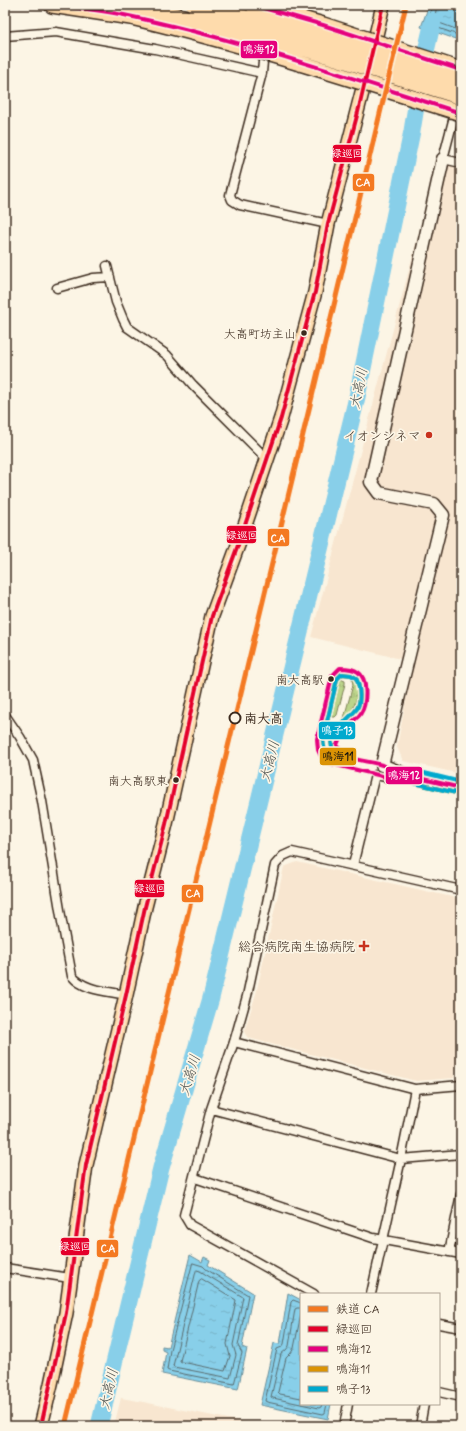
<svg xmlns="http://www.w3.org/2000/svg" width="466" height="1431" viewBox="0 0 466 1431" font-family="Mynerve,'Klee One',sans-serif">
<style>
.built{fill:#f8e6d0}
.grass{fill:url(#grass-tufts);stroke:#7c7f54}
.water{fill:url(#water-ripples);stroke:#698d98}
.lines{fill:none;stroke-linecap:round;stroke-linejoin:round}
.shore{stroke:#5a6c6f;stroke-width:1}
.river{stroke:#88cfe9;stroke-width:17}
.street-casing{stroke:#3b2a1e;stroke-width:11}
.secondary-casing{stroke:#3b2a1e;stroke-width:15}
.primary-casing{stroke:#3b2a1e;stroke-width:16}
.highway-casing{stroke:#3b2a1e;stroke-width:18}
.street{stroke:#fcf5e5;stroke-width:8}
.secondary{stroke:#fcf5e5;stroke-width:12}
.primary{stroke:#fedbac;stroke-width:13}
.highway{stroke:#fedbac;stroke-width:15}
.highway-bridge-casing{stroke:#3b2a1e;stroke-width:18;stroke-linecap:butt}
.highway-bridge{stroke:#fedbac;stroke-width:15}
.bus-1-casing{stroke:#fcf5e5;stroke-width:7}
.bus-2-casing{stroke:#fcf5e5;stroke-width:7}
.bus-3-casing{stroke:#fcf5e5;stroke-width:7}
.bus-4-casing{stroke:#fcf5e5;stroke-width:7}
.bus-1{stroke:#e4002b;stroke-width:4}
.bus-2{stroke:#e5007d;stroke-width:4}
.bus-3{stroke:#db9304;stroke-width:4}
.bus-4{stroke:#00a9ce;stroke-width:4}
.rail-1-casing{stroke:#fcf5e5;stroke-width:8}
.rail-1{stroke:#f47921;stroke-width:5}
.bus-dot{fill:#3b2a1e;stroke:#fcf5e5;stroke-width:1.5}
.poi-dot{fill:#c8321e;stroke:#fcf5e5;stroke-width:1.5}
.stop-dot{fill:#fcf5e5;stroke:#3b2a1e;stroke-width:2}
.labels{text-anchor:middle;stroke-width:3.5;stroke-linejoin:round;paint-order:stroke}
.bus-label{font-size:12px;fill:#3b2a1e;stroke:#fcf5e5;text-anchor:end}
.poi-label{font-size:13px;fill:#3b2a1e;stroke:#fcf5e5;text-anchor:end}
.stop-label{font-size:13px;font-weight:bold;fill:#3b2a1e;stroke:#fcf5e5;text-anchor:start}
.water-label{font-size:14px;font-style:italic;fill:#4e5351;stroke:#fcf5e5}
.line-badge{stroke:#fcf5e5;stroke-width:1.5}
.badge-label{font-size:11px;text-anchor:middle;font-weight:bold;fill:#fff}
.pale-badge-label{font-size:11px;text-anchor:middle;font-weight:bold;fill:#111}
</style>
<defs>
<pattern id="grass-tufts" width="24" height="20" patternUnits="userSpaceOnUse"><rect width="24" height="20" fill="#bcd48a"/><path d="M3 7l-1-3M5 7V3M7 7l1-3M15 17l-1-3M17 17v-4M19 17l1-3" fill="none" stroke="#a2b677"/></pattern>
<pattern id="water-ripples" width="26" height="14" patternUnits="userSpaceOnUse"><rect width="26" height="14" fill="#88cfe9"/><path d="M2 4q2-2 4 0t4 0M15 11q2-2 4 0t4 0" fill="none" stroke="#76b2c7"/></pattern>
</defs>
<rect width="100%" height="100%" fill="#fcf5e5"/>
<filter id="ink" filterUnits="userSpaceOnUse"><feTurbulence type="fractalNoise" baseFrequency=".025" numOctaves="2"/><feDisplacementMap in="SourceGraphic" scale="8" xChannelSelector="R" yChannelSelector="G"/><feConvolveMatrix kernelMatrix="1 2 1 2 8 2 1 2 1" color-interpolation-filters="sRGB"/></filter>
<g filter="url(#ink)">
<path class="built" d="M438,161L461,166V774L403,761L397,747L413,662L311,637Z
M297,862L461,899V1045L454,1078L416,1081L248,1038L244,1032L256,994L284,867Z
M121,1398L133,1400L264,1426H114Z"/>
<path class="grass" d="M340,679L345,681V684L337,715L335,717H331C326,709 331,684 340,679Z
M352,679C355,680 357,682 358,685C360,694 351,715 346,721H342L344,718L353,685Z"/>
<path class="water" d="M429,5H461V41L421,27Z
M190,1255L202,1262L204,1257L210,1260L208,1265L253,1293L242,1347L247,1349L238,1389L162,1374L166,1352L162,1350V1346L168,1347Z
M288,1293L301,1300V1404H331L328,1419L260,1405L274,1343L280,1344Z"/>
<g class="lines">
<path class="shore" d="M432,5L427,24L461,36
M437,5L434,21L461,31
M193,1263L203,1266L206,1269L248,1295L238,1346L242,1353L234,1384L169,1371L167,1370L170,1350Z
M197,1270L200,1271L243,1297L233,1345L236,1355L230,1378L174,1367L173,1366L196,1271Z
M202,1279L236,1300L227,1344L230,1356L225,1371L182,1362L180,1361L199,1281Z
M301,1303L293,1300L291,1302L284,1344L282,1347L277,1349L265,1401L267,1402L323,1414L325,1413L327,1404
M301,1308H297L295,1309L289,1346L286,1350L281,1354L271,1397L273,1398L319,1408L321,1407L322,1404
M301,1314L294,1348L291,1353L286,1358L278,1392L280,1394L301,1398"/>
<path class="river" d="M99,1426L161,1168L211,998L357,397L412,131L423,64L433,21"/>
<g class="street-casing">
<path id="street" d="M5,36L56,32L155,49L262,73
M264,50L262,73L230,195L232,200L240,205L328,224
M456,109L443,159L461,163
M107,266L116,302L123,319L127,327L167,355L193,385L268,460
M57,288L93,278L110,277
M5,715L20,737L33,760L42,801L62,922L72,976C84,991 109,991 126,995
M353,865L375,775L386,777L404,775
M234,1042L415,1089L461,1085
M211,1109L401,1159L461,1154
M195,1178L373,1238L461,1254
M449,1252L461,1194
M5,1268L70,1278
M314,1294L190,1225L184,1215L211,1109L234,1042L247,996L275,865L283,856L292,852L461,890
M371,1294L401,1159L415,1089
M439,1324L461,1328
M439,1392L461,1397
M344,1426L348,1404
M420,1426L424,1404"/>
</g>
<g class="secondary-casing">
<path id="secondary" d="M443,159L371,482L379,493L434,504L443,515L382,765L406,775L461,788"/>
</g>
<g class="primary-casing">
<path id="primary" d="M372,52L383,5
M41,1426L51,1384L66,1313L86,1165L126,995L145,907L166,824L212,616L241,537L281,418L315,292L328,224L367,73"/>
</g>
<g class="highway-casing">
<path id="highway" d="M52,5L131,17"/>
</g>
<use href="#street" class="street"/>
<use href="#secondary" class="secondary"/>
<use href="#primary" class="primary"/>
<use href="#highway" class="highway"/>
<g class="highway-bridge-casing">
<path id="highway-bridge" d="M127,5C241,27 351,62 461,97
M194,5C285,26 373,55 461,83
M253,5L323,25L461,70
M131,17C243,43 351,79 461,113"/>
</g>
<use href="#highway-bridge" class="highway-bridge"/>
<g class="bus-1-casing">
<path id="bus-1" d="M41,1426L66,1313L86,1165L126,995L145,907L166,824L212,616L241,537L281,418L315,292L328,224L358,112L383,5"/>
</g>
<g class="bus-2-casing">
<path id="bus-2" d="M52,5C76,8 100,10 124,15C239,39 350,78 461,113
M253,5L323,25L461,70
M340,668C346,668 353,668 358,672C368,678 367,704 361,713C359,717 355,719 352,722C345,729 340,735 337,745C347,763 364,759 382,765C390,768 398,772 406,775L386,777L328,763L322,758L318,750L317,739L332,676Z
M406,775L461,788"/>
</g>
<g class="bus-3-casing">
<path id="bus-3" d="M342,674L351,675L356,678C360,686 362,705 355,711C342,726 317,741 342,760C328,757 324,755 323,739L337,679Z
M406,781L460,794"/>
</g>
<g class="bus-4-casing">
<path id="bus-4" d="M342,674L351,675L356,678C360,686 362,705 355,711C342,726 317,741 342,760C328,757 324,755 323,739L337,679Z
M408,769L461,782
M406,781L460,794"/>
</g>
<use href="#bus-1" class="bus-1"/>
<use href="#bus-2" class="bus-2"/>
<use href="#bus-3" class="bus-3"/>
<use href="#bus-4" class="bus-4"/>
<g class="rail-1-casing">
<path id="rail-1" d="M65,1426L406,5"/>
</g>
<use href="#rail-1" class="rail-1"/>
</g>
</g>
<g class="bus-dot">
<circle cx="304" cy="333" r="3.5"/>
<circle cx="331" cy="679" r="3.5"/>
<circle cx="176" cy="780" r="3.5"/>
</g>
<g class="poi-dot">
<circle cx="429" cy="435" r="4"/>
<path d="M362 940h4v4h4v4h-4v4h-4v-4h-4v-4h4z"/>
</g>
<circle class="stop-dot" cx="235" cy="718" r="5.5"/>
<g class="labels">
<g class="bus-label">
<text x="296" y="338">大高町坊主山</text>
<text x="324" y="684">南大高駅</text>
<text x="168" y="785">南大高駅東</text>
</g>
<g class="poi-label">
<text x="421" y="440">イオンシネマ</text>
<text x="355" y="951">総合病院南生協病院</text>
</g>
<g class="stop-label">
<text x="244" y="723">南大高</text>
</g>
<g class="water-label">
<text transform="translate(358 388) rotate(-78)" y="5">大高川</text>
<text transform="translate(269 761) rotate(-76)" y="5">大高川</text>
<text transform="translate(189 1075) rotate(-73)" y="5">大高川</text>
<text transform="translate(108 1389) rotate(-77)" y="5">大高川</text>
</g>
</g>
<g class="line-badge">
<rect x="240" y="40" width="38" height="19" rx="4" fill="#e5007d"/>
<rect x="332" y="144" width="30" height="19" rx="4" fill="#e4002b"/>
<rect x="352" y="173" width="23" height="19" rx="4" fill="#f47921"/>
<rect x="226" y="525" width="31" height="19" rx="4" fill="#e4002b"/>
<rect x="267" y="528" width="23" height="19" rx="4" fill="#f47921"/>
<rect x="318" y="721" width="38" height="19" rx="4" fill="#00a9ce"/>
<rect x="319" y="747" width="38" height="19" rx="4" fill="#db9304"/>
<rect x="385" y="766" width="38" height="19" rx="4" fill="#e5007d"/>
<rect x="134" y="879" width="31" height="19" rx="4" fill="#e4002b"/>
<rect x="181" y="884" width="23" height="19" rx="4" fill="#f47921"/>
<rect x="60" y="1237" width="30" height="19" rx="4" fill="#e4002b"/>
<rect x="96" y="1239" width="23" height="19" rx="4" fill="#f47921"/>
</g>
<g class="badge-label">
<text x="259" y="53">鳴海12</text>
<text x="347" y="157">緑巡回</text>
<text x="363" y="186">CA</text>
<text x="242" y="539">緑巡回</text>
<text x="278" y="542">CA</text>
<text x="337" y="734">鳴子13</text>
<text x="404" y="779">鳴海12</text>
<text x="150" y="892">緑巡回</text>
<text x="193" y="897">CA</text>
<text x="75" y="1250">緑巡回</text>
<text x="108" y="1252">CA</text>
</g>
<g class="pale-badge-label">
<text x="338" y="760">鳴海11</text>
</g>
<rect width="466" height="1431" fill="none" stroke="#fcf5e5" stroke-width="20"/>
<rect x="10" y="10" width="446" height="1411" fill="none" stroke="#3b2a1e" stroke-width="1.5" filter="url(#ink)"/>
<rect x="300" y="1293" width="140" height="112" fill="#fcf5e5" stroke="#afa495"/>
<rect x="308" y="1306" width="20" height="6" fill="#f47921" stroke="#afa495"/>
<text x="336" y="1313" font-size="12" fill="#3b2a1e">鉄道 CA</text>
<rect x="308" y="1326" width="20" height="6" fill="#e4002b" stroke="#afa495"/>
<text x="336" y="1333" font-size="12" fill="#3b2a1e">緑巡回</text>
<rect x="308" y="1346" width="20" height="6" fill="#e5007d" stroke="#afa495"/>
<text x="336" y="1353" font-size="12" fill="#3b2a1e">鳴海12</text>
<rect x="308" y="1366" width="20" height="6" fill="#db9304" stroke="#afa495"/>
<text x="336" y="1373" font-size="12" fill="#3b2a1e">鳴海11</text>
<rect x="308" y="1386" width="20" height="6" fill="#00a9ce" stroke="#afa495"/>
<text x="336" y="1393" font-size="12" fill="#3b2a1e">鳴子13</text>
</svg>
